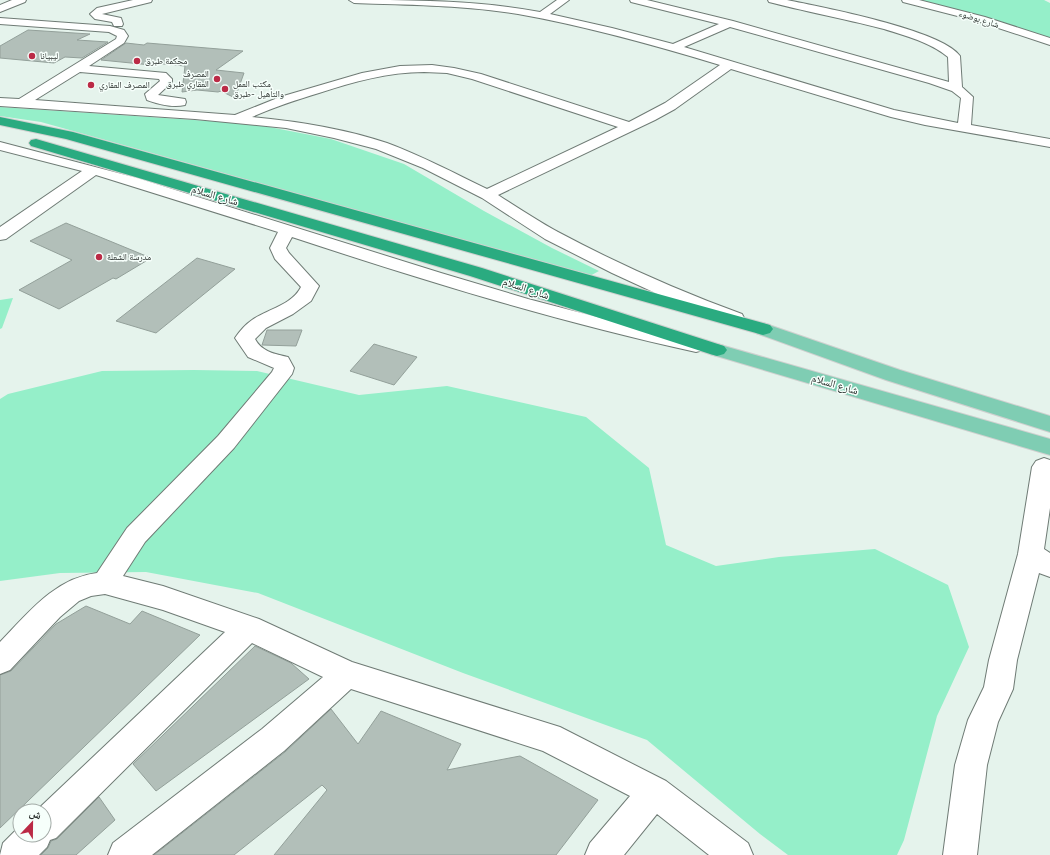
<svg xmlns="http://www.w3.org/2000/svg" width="1050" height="855" viewBox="0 0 1050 855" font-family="'Nunito Sans','Noto Naskh Arabic',sans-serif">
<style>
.green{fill:#95efc9}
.building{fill:#b2bfb9;stroke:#93a09a}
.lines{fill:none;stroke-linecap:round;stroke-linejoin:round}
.minor-casing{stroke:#6f7b75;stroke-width:2}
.major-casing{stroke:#cfd0cf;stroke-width:2}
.highway-casing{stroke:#cfd0cf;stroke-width:2}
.minor{fill:#fff;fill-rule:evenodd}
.major{fill:#7fcdb3;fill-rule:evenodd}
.highway{fill:#2aab80;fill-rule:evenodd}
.poi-dot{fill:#bb2a46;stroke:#f6fffb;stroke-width:1.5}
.labels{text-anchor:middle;stroke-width:3;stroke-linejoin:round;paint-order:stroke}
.far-street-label{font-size:9px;fill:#242a27;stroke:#f6fffb}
.far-poi-label{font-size:9px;fill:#242a27;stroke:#f6fffb;text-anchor:start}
.street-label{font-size:11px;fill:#242a27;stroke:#f6fffb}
</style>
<rect width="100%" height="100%" fill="#e5f3ec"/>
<path class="green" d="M908,0H1044L1050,3V40Z
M0,107L254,124L331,139L404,164L484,211L552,248L599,271L586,278L241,178L41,122L0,116Z
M13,298L2,328L0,329V300Z
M194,370L257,371L359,395L447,386L586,417L649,468L666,545L716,566L779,557L875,549L948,585L969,647L937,716L904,840L897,855H788L760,834L647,740L463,673L258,593L146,572L60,573L0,581V399L8,394L102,371Z"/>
<path class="building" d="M28,30L90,34L77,40L108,42L82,58L65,57L54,63L0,58V46Z
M126,43L144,45L147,43L243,51L216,70L244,73L235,98L221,91L218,92L197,90L182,92L185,66L153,63L151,65L101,60Z
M66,223L151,258L116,279L113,278L59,309L19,290L72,260L30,241Z
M197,258L235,269L156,333L116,321Z
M267,330H302L296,346L262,345Z
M374,344L417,357L394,385L350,371Z
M86,606L130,624L142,611L200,635L0,828V675L11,671L56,624Z
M255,646L291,663L309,679L156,791L133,764Z
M331,709L358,744L381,711L461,744L447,770L520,756L598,800L556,855H274L327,790L322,785L234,855H154L285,752Z
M99,797L115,820L76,855H41L48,848L51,841L57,839Z"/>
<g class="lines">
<g class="minor-casing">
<path id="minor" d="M12,0H26L25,2L0,12V5Z
M133,0H152L151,2L102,14L121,18L123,24L122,26H114L112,22L95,19L90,14L97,8Z
M349,0C413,0 476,0 540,12L557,0H569L550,14L612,28L673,44L719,24L631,2L630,0H647L733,21L949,82L948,57C930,42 906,36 884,29C846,19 807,12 769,2L768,0H787C821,7 942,30 960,56L962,87L973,97L971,125L1050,139V147L925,125L891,117L731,69L675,109L655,120L498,195C518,208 538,221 558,232C618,264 679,291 742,314L744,318L742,322L735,324L675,302L612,273L545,239L482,198L423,168L376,149L334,138L286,128L195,119L0,106V98L19,99L116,39L117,36L109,32L0,24V18L110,26L124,30L128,36L124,43L89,66L166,73L172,79V82L158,95L185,99L186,102L185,105C173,108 158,104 147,100L145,94L160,81L159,79L80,72L35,100L235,115L280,97L362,73L400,66L432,65L454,68L481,74L629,122L665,103L720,65C654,45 586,26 518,14C464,5 408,5 354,3ZM730,27L929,83L952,91L961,98L958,123L894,110L684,47ZM424,72L447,73L472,79L618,127L487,189C454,173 422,156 387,143C346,129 296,121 252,117C274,107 296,100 319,93C353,82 388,72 424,72Z
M902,0H919L985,17L1050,38V45L977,21L903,2Z
M0,142L137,178L441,273L528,299L608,320L703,342L706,346L703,350L696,352C559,322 425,281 292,237L286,248L289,253L319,286L311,301L293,314L266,328L255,339C262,352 275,354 288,357L294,368L292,374L234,448L145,542L123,576L163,586L259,619L352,662L560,727L666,781L748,843L753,855H709L657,814L624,855H585L590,843L630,796L543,751L351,689L284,751L152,855H108L113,843L262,729L323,677L252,643L56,838L50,840L47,847L39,855H0L3,843L20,826V835H44V811H36L225,632L163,610L105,594L91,596L79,601L60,617L10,670L0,674V642C28,613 55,578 97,573L127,528L218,436L272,372L274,368L248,357L235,338C239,332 246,324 252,320C268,309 292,305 301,287L275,259L270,248L278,232L96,175L6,239L0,240V227L82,171L0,150Z
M1044,458L1050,460V508L1044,549L1050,553V577L1039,573L1017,660L1013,689L998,722L987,765L977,855H943L955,765L968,720L984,687L989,660L1018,554L1032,467L1036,461Z"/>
</g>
<g class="major-casing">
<path id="major" d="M763,323L900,370L1050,416V432L886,380L756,333L753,329L756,325Z
M717,344L1050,439V455L710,354L707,350L710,346Z"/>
</g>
<g class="highway-casing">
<path id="highway" d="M0,117L73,132L770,325L773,329L770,333L763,335L756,333L66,139L0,125Z
M36,139L482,268L724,346L727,350L724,354L717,356L710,354L470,276L31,146L29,143L31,140Z"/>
</g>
<use href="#minor" class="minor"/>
<use href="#major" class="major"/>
<use href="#highway" class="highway"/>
</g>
<g class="poi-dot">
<circle cx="32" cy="56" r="4"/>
<circle cx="137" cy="61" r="4"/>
<circle cx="217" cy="79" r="4"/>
<circle cx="91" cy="85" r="4"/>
<circle cx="225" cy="89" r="4"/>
<circle cx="99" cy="257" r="4"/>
</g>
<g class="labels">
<g class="far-street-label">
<text transform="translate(979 19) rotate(17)" y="3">شارع بوضوء</text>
</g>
<g class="far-poi-label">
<text x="40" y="59">ليبيانا</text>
<text x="145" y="64">محكمة طبرق</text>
<text x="209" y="77" text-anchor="end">المصرف<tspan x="209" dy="10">العقاري طبرق</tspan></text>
<text x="233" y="87">مكتب العمل<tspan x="233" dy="10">والتأهيل -طبرق</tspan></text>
<text x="99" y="88">المصرف العقاري</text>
<text x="107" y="260">مدرسة الشعلة</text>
</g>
<g class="street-label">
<text transform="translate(215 195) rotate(16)" y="4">شارع السلام</text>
<text transform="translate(526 288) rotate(18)" y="4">شارع السلام</text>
<text transform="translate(835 384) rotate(16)" y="4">شارع السلام</text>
</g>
</g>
<g transform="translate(32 823) rotate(22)"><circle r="19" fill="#f6fffb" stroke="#a2aaa6"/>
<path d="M0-3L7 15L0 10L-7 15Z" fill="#bb2a46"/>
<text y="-6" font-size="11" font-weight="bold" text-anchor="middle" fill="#242a27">ش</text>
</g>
</svg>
